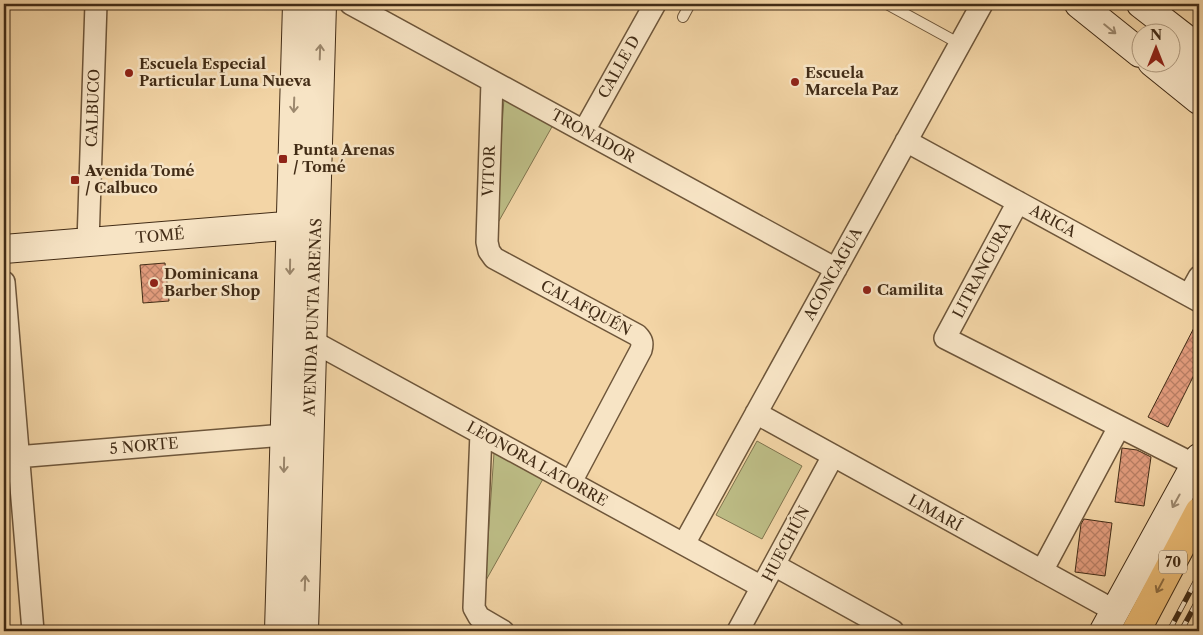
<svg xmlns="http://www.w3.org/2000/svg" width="1203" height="635" viewBox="0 0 1203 635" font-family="'Libre Caslon Text',serif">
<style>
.green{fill:#bdbd86;stroke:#80744e}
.building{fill:url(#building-cross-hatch);stroke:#422c16}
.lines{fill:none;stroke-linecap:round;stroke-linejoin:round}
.lane-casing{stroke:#6e563a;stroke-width:12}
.street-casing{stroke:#6e563a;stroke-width:24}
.secondary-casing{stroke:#422c16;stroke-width:30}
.highway-casing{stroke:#422c16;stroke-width:30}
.lane{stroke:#f7e4c5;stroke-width:10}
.street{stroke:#f7e4c5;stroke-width:21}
.secondary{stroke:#f7e4c5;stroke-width:28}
.highway{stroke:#eaba73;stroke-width:28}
.rail-casing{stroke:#422c16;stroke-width:5.5}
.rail{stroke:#f7e4c5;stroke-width:4;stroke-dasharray:11;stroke-linecap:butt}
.oneway{stroke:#9c886e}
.oneway2{stroke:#8e6c40}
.poi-dot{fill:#8f2418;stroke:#f7e4c5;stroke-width:2}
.labels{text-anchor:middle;stroke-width:5;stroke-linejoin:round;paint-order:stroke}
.shield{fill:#f7e4c5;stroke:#78634a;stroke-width:1}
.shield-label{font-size:14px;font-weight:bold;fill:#422c16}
.poi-label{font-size:15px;font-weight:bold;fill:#422c16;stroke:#f7e4c5;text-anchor:start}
.street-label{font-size:15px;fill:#422c16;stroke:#f7e4c5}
</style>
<defs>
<pattern id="building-cross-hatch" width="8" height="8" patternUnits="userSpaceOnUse" patternTransform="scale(1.25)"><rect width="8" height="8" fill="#e29c7d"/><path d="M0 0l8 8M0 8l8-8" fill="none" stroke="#b97f65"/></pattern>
</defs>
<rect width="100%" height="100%" fill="#f3d5a6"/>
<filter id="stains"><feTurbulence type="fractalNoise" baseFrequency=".004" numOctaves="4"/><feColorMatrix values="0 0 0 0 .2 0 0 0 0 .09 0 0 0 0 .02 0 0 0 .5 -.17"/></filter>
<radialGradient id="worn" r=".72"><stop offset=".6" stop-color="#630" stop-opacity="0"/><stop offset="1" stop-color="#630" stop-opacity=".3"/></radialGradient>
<path class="green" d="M504,98L553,125L495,228Z
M757,441L802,466L762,539L716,515Z
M494,453L543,479L485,582Z"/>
<path class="building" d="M165,263L169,301L143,303L140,265Z
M1199,318V365L1168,427L1148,417Z
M1122,448L1137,450L1151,457L1144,506L1115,502Z
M1084,519L1112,523L1105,576L1075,572L1081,524Z"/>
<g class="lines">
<g class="lane-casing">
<path id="lane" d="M887,4L960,44
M683,17L690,4"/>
</g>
<g class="street-casing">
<path id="street" d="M351,4L836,269
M492,81L487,242L489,251L494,258L637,335C642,340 643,343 641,350L571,482
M584,131L655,4
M906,141L1199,301
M1018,202L945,338L1195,465
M88,242L96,4
M4,282L33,631
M1189,295L1199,277
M312,341L762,587
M756,413L1115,611
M481,433L474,608L479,617L503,631
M4,458L284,435
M684,544L982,4
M774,565L893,631
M1042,571L1119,427
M738,631L833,456"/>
</g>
<g class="secondary-casing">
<path id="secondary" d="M1079,4L1140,53
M1141,4L1199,49
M1170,53L1199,75
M1152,62L1199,100
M4,249L309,224
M279,631L297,4
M304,631L322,4
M1104,631L1199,458"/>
</g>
<g class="highway-casing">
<path id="highway" d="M1136,631L1199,512"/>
</g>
<use href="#lane" class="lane"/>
<use href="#street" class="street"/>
<use href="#secondary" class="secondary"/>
<use href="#highway" class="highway"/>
<g class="rail-casing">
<path id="rail" d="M1169,631L1199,575
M1181,631L1199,598"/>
</g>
<use href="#rail" class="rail"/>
</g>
<defs><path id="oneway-shaft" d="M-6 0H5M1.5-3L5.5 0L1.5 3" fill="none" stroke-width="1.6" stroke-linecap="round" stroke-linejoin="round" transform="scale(1.25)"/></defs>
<g class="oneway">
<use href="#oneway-shaft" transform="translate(1110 29) rotate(39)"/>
<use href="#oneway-shaft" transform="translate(320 52) rotate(-88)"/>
<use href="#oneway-shaft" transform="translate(294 105) rotate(92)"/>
<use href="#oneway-shaft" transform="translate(290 267) rotate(91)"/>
<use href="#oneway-shaft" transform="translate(284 465) rotate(91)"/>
<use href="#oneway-shaft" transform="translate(1176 501) rotate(119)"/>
<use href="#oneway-shaft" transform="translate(305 583) rotate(-88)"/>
</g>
<use class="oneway2" href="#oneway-shaft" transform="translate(1160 586) rotate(118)"/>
<g class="poi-dot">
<circle cx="129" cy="73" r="5"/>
<circle cx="795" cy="82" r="5"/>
<rect x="278" y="154" width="10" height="10" rx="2.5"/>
<rect x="70" y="175" width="10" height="10" rx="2.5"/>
<circle cx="154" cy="283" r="5"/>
<circle cx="867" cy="290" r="5"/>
</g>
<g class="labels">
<rect class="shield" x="1159" y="550.5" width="28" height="23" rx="4"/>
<g class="shield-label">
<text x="1173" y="567">70</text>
</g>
<g class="poi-label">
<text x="139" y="69">Escuela Especial<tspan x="139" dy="17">Particular Luna Nueva</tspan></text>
<text x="805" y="78">Escuela<tspan x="805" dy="17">Marcela Paz</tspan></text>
<text x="293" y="155">Punta Arenas<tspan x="293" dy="17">/ Tomé</tspan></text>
<text x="85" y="176">Avenida Tomé<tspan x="85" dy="17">/ Calbuco</tspan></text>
<text x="164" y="279">Dominicana<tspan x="164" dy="17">Barber Shop</tspan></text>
<text x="877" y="295">Camilita</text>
</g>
<g class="street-label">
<text transform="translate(619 67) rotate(-61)" y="5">CALLE D</text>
<text transform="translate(93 108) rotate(-88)" y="5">CALBUCO</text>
<text transform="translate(593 136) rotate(29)" y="5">TRONADOR</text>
<text transform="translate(489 171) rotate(-88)" y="5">VITOR</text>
<text transform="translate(1053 221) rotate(29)" y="5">ARICA</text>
<text transform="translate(160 236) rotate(-5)" y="5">TOMÉ</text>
<text transform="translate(982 270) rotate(-62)" y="5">LITRANCURA</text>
<text transform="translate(833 274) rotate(-61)" y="5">ACONCAGUA</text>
<text transform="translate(586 308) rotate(28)" y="5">CALAFQUÉN</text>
<text transform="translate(313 317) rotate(-88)" y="5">AVENIDA PUNTA ARENAS</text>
<text transform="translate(144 446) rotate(-5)" y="5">5 NORTE</text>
<text transform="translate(537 464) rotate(29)" y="5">LEONORA LATORRE</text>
<text transform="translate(935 513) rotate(29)" y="5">LIMARÍ</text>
<text transform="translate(786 544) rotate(-62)" y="5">HUECHÚN</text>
</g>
</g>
<rect width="1203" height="635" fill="none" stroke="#f3d5a6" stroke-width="20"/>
<rect x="5" y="5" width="1193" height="625" fill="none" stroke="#422c16" stroke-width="2.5"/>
<rect x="10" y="10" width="1183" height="615" fill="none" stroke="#422c16"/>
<g transform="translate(1156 48)"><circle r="24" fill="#f7e4c5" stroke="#af9a7f"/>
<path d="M0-4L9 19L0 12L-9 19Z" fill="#8f2418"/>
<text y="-8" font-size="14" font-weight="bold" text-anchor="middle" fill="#422c16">N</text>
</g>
<rect width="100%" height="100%" filter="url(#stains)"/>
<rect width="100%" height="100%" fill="url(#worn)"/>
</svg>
